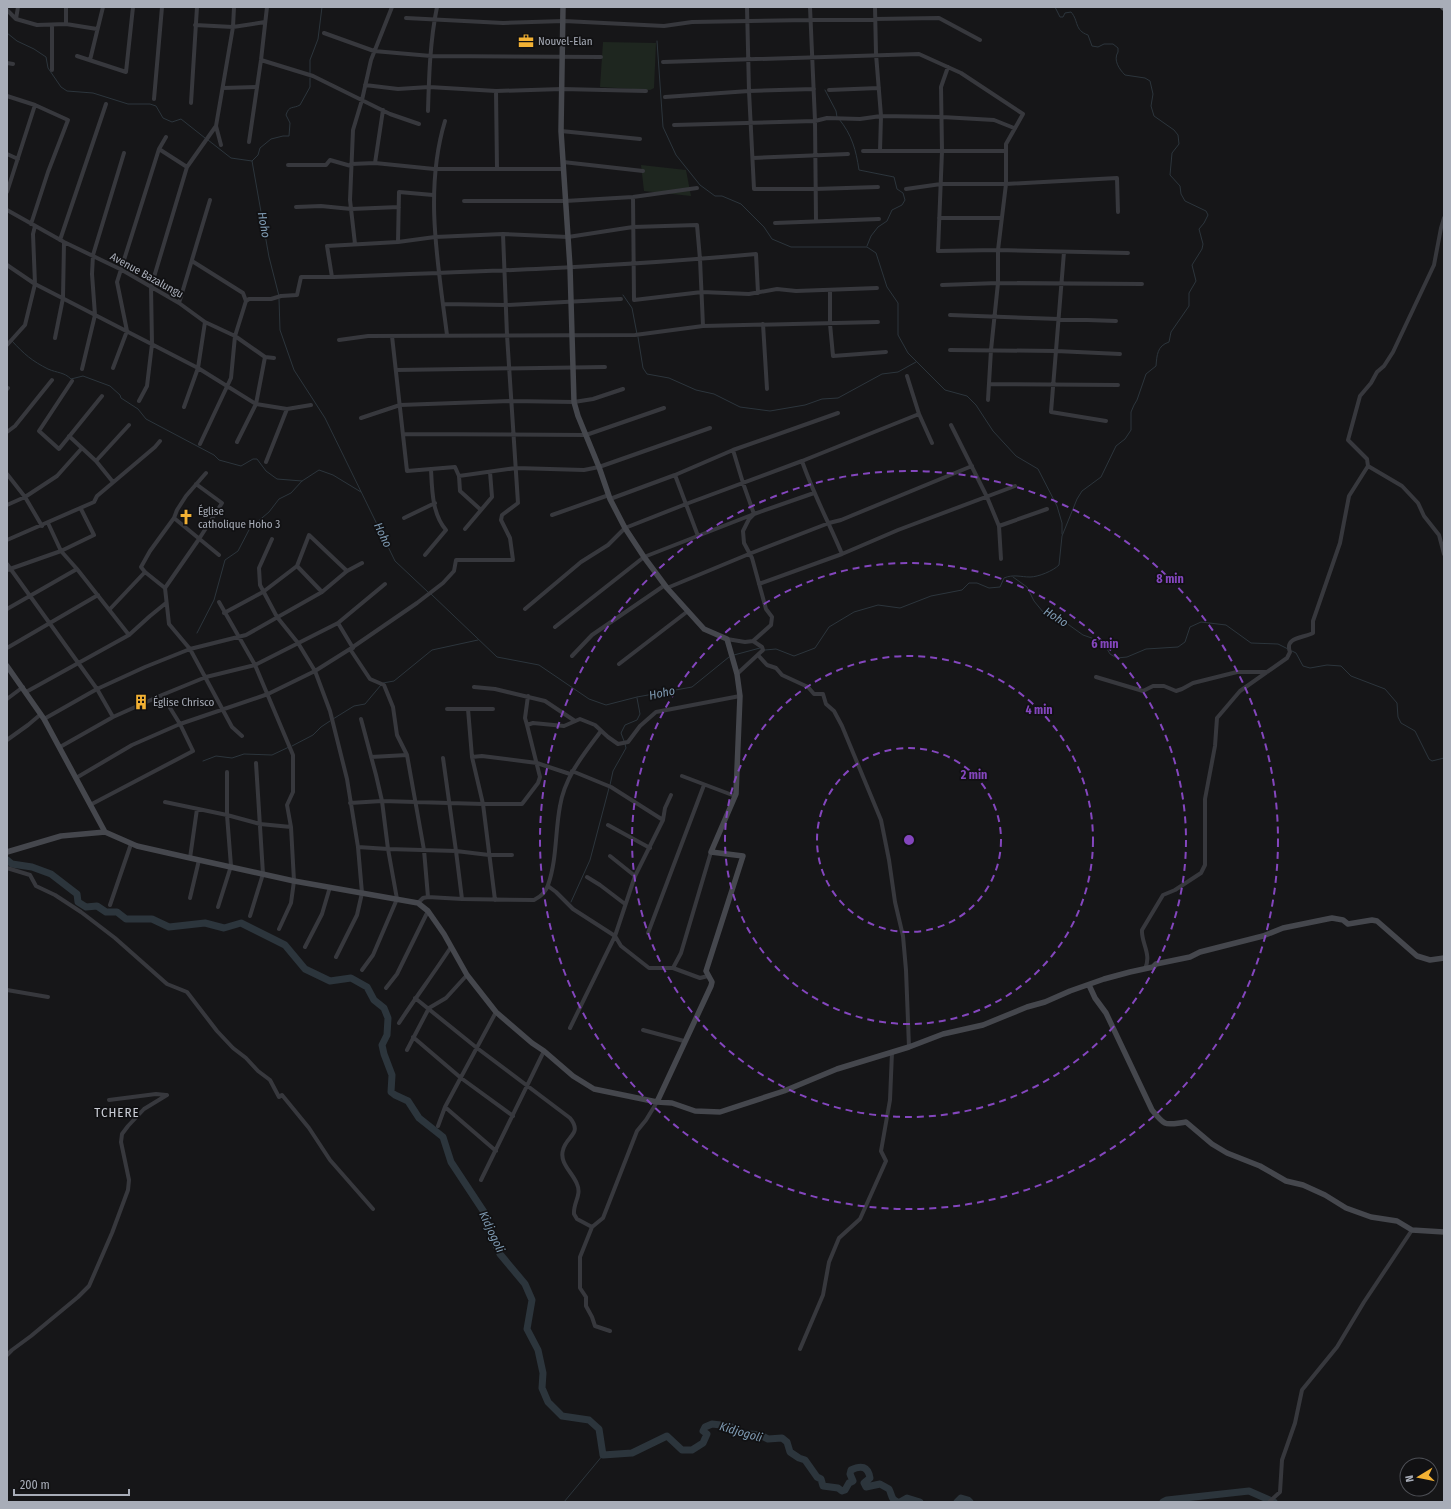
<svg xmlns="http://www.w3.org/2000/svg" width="1451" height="1509" viewBox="0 0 1451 1509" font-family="'Fira Sans Condensed',sans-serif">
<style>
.green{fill:#1e261f}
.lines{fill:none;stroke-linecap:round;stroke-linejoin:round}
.stream{stroke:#2c353c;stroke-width:1}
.river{stroke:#2c353c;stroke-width:7}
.street{stroke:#37383d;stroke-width:4}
.secondary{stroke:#45474d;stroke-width:5.5}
.primary{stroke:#53555c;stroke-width:6}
.ring{fill:none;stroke:#8446be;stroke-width:2;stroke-dasharray:7 5}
.labels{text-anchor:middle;stroke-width:3.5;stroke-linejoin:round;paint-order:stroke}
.poi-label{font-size:11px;fill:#a8adb8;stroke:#111113;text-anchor:start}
.street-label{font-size:11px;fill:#a8adb8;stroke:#111113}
.water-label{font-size:12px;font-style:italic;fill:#7f9bb3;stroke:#111113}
.quarter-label{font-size:13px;letter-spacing:1px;fill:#c9ccd4;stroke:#111113}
.centre{fill:#8446be;stroke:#111113;stroke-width:2}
.ring-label{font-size:12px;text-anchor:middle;font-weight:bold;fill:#8446be;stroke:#111113;stroke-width:3.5;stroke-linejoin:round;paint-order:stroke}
</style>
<rect width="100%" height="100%" fill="#161618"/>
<path class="green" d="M603,42L656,43L654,88L650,90L600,87Z
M641,165L686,170L691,196L644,191Z"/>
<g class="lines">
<path class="stream" d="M7,33L17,41L34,49L46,57L48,68L61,87L67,91L93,93L128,104H150L156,106L163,118L172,122L181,119L205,138
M657,41L663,127L676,155L700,185L715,196H722L741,204L764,227L772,239L791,247H867L876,253L887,287L898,303V335L908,353L945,390L967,396L976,405L993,431L1016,456L1038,469L1057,506L1062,523V534
M310,73V60L318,39L322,7
M825,90L836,111L837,117
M839,119C852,135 856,150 859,170L894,177L897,189L903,193L905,200L902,205L892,210L887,221L878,227L871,236L867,246
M208,140L231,158L252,161
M623,295L632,308L637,334
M279,296L269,257L252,161L258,155L260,148L271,139L283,136H289L290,123L286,115C289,105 293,109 300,105L310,87V78
M279,299L280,330L294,370L325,418L395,561L428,592
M638,337L643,368L647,374L669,378L696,390L714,394L740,407L770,411L805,405L822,399L838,398L882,374L898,372L916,362
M12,341C24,354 32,361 48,369C57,373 64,372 71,379L83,376L110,386L120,395L121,398L138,409L146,419L214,455L219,460L241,466L253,459H257L266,471L277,479L302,481
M1013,577L1027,587L1034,601L1043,612L1055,615L1083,635L1103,642L1110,654L1117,658L1127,657L1146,649L1178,647L1185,642L1190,627L1201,622L1226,625L1251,643L1278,644L1288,649
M431,594L497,657L539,665L589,699L606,705L637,697L692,687L729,657
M197,633L214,600L225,560L238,551L250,528L269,512L279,499L291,493L302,481L319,470L333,475L361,492
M765,650L776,649L794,656L815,648L829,627L854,612L878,605L900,608L931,596L962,590L969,583H977L989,588L1000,587L1004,578C1013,574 1021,577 1030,577C1038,577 1053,571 1059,565L1062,536L1077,499L1082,491L1101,477L1116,446L1125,439L1131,430V412L1134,405L1137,400L1146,374L1156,366C1157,355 1157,346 1169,342L1171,332L1189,306V293L1196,281L1192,265L1202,249L1203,244L1199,229L1204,223L1208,215L1206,211L1185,201L1181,194L1180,186L1170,175L1172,153L1179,144L1178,135L1174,130L1154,116L1151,106L1153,94L1150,81L1145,78L1125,75C1119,69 1113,60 1118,52V48L1113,44H1104L1098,47L1092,46L1088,35C1074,30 1079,21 1071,12L1065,13L1063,17H1060L1055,7
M1292,651L1296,653L1303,666L1310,668L1327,665L1341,666L1351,676L1385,689L1397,703L1398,717L1401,723L1415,731L1429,759L1432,761L1444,758
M734,655L760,648
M383,683L394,681L432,650L478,640
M333,719L354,706L365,704L381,685
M624,741L621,733L625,725L637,720L640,714L637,698
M292,746L313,735L321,727L330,721
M203,761L216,756L232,758L244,754L272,755L289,747
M610,785L613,771L626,748L625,744
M571,902L590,860L609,788
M564,1502L603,1455"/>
<path class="river" d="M7,860L12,864L32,867L51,874L77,894L78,902L86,907L97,906L106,912H117L126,919H152L169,927L205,923L224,928L241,923L285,945L305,969L330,981L351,978L367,987L374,1000L384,1008L388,1018L387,1035L382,1045L384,1054L392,1075L391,1092L395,1095L408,1101L419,1118L443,1137L451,1162L484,1212L486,1224L500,1254L525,1284L532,1300L527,1329L538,1350L543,1373L542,1388L548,1402L562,1416L589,1420L599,1429L603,1455L632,1453L667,1436L682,1450H692L703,1443L707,1434L703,1431L705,1427L712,1424L730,1426L740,1433L760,1435L768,1439L782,1438L787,1442L790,1452L799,1458L805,1460L817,1477L821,1479L823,1486L838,1488L842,1491L845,1490L849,1483L853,1481L850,1474L851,1470C861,1465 868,1466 870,1478L864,1483L866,1487L880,1484L889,1489C892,1495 891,1500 898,1502
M900,1502L907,1498L920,1502
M957,1502L961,1498L968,1500L970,1502
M1163,1502L1167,1500L1249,1491L1274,1502"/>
<path class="street" d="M66,7V24
M747,7L749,91L754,189H815L878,187
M810,7L815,121L816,221
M875,7L876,54L881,116L880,151
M7,10L16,19L37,25L66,24L97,29
M406,18L503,23L564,21L664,26L692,22L939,18L980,40
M16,19L18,7
M52,25V70
M195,25L233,27L265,22
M324,33L374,51L431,56L601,57
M77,56L126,72L133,7
M90,60L103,7
M261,60L313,76L390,114L419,124
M663,62L919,54L961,73L1023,114L1006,144V184L998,250V283L991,350L988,400
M7,63L13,64
M948,67L941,87L942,151L938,251L998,250L1128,253
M365,85L398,89L429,87L496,91L562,89L646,91
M223,88L257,87
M829,90L879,88
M496,91L497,169
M7,96L35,105L68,120L48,172L31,224
M665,97L749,91L814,89
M154,99L162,7
M191,103L197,7
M428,111C429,76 430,41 437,7
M445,121C424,190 438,264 447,335
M674,125L815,121L827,118L860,119L881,116L942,117L994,120L1014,128
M216,126L221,145
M561,131L640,139
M249,142L261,60L267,7
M159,149L187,167
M863,151H1006
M7,154L18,159
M753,158L848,154
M563,162L643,171
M375,163L383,110
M351,164L375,163L434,169H563
M288,165H326L330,160L351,166
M906,189L941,184H1006L1117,178L1118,212
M7,192L35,105
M633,197L634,300L702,292L749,294L777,289L796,291L877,288
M464,201H565L633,197L697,188
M296,207L321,206L351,209L399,207
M7,210L64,242L122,270L179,303L205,322L235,336L265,357L274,358
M939,218H1002
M775,223L879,219
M60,240L106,104
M398,242L399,192L433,195
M355,244L350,200L353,130L362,100L371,60L392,7
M1064,252L1051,412L1106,421
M192,261L243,293L246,301
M7,265L35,284L198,368L256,404L287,409L311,405
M332,277L327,246L398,242L435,237L503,234L568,237L633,227L697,225L700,259L703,326
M942,285L998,283L1142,284
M830,290V324L833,356L886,352
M179,303L210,200
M443,304L506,305L621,299
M950,315L1116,321
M763,324L767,389
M392,336L407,471L455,467L459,476L460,491L481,510
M55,338L63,298L64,242
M339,340L368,336L635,335L703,326L878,322
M7,345L25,325L35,284L33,234L35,226
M950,350L1056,351L1120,354
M113,368L127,331L117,282L159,149L166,137
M82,369L95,315L92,274L93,255L124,153
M396,370L605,367
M907,376L919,414L932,443
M72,381L39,431L59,449L102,396
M989,384L1118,385
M7,389L8,388
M139,401L147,386L152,344L151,287L187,167L216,126L233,27L234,7
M184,407L198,368L205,322
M361,418L400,405L512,401L574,402L593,399L623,389
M951,425L987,497L999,526L1001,559
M7,432L15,426L52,380
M403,434L586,435L664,408
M69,436L96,461L113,482
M237,442L256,404L265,357
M200,444L231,378L235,336L246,301L249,299H271L281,296L297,295L301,277H332C473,272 615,267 756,254L758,293
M96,461L129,425
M802,461C813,493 829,523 842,554
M266,462L287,409
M1368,466L1402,486L1418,503L1424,516L1439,535L1444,554
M206,473L186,496L177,510L174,518L150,551L141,567L145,572L165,588L169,624L190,649L232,727L242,736
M7,474L25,497L42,526
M675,475L698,536
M459,476L516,468L584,470L599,467L710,428
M610,499L675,475L733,450L838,413
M7,505L25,497L57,476L82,448
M552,515L609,495
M174,518L219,555
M404,518L435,503
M48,523L61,551L77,569L129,635
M999,526L1047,509
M465,529L492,497L490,472
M272,539L259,568L260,585L277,617L298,643L315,671L330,711L347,779L358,847L362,893L357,915L336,957
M7,540L94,502L97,496L155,447L160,441
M425,555L446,530C432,514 432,489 431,469
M7,564L97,689L113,717
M297,566L322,592
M7,570L61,551L94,535L81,509
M759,584L842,554L898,530L1015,486
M165,588L199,539L222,503L196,484
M667,588L749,554L829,523L841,520L972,466
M219,602L255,665L293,755V792L287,805L291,827L294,881L291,903L279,929
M7,609L77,569
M110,609L145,572
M525,609L581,562L608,545L625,528L686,504L802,461L919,414
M224,613L263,592L297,566L309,535L347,571
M338,623L353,648
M555,627L644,557L754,514L743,483L733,450
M727,639L745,642L753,641L762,647L763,650L737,674
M753,641L771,625L772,617L766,609L752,558L744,543L743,531L749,519L754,514L814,493
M7,648L98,595
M350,649L370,679L384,685L393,707L397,735L407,755L424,850L428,897
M758,655L767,665L776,668L782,675L808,687L814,694H823L826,704L834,711L842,726L881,820L889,860L895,902L903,936L906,970L909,1047
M572,656L592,635L665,585
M619,664L688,611
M1096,677L1143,691L1153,686H1164L1176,691L1182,689L1193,683L1237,672H1267
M474,687L495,689L545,701L575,721
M26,692L129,635L150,616L166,603
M7,699L23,687
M447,709H493
M468,709L472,757L483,804L495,900
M44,719L97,689L145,667L190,649L246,635L322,592L347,571L362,563
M361,719L376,775L382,801L388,849L397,899L373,955L362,970
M527,725L525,718L528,696
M7,740L28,725L41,714
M60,747L113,717L162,695L206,677L255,665L338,623L385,584
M371,757L407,755
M472,757L482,756L537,763L570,774
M443,758L456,851L462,899
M572,771L611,787L663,820
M682,776L735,796
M76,778L132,745L180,724L268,694L315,671L350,649L417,603L443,583L454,571L456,560H513L510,538L501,520L502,515L518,503L507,335L503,234
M165,802L227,815L260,824L291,827
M350,803L382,801L483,804H522L538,783L540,777L527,725L533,723L564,726L580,719L595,725L608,737L618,744L628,742L640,726L656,712L740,696
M90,805L193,751L180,724L162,695
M608,825L650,848
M358,847L388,849L456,851L489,855H512
M610,856L635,876
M190,858L197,809
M7,868L30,875L36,886L55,895L81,912L115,938L167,984L187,992L217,1031L233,1048L246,1058L258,1071L270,1080L279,1097L282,1095L309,1128L330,1160L373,1209
M587,877L600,885L625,904
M548,886L556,892L573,909L615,936L621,946L649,968H673L700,978L708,976
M190,898L199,860
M418,903L423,898L428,897L462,899L534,900C540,897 546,892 548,885C557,860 555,832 560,806C565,776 584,754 601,731
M110,905L131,844
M218,907L231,866L227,815V772
M250,916L263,874L256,763
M648,933L704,785
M305,947L322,914L330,887
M673,968L681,953L711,852
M1145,969C1152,954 1141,943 1142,930L1163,895L1175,890L1201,873L1205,865V799L1215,746L1217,718L1240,691L1287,658L1290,652C1284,637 1304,638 1313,633V621L1340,543L1349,496L1368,466L1367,459L1348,440L1360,396L1371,383L1377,372L1384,366L1393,352L1434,265L1441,228L1444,218
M386,988L397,974L428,911
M7,990L48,997
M415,998L477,1048L570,1118C583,1134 566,1136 563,1150C559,1163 573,1173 577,1184C582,1195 573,1203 574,1214L577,1219L592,1227
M399,1023C416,997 434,973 451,947
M570,1028L615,936L635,876L663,820L665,808L671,795
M643,1030L684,1041
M413,1037L461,1078L513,1116
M407,1050L429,1008L446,998L467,975
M109,1100L156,1094L166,1095
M445,1107L496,1151
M438,1126L445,1107L496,1012
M481,1180L544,1051
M610,1331L595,1326L592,1317L586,1306V1297L580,1288V1257L592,1227L603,1218L637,1131L646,1120L657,1102
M800,1349L823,1295L829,1262L839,1238L860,1219L886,1161L881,1151L890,1100L892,1052
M7,1355L12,1350L31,1336L78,1297L89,1286L112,1233L128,1190L129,1180L121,1142L122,1134L128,1126L144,1109L167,1095
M1269,1502L1280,1492L1282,1460L1295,1423L1302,1390L1337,1347L1364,1302L1412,1230"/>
<path class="secondary" d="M563,7L561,131L570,267L574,402L578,416L599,467L610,499L625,528L644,557L667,588L704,629L727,639L737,674L740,696L736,794L711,852L743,856L706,971L712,982L711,986L657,1102
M7,666L44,719L105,832
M7,852L61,836L105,832L137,846L190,858L294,881L418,903L428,911L444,934L467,975L496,1012L532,1043L544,1051L573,1076L594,1089L657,1102L672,1103L695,1111L720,1112L784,1091L837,1069L909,1047L943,1034L983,1025L1027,1007L1045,1002L1070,991L1104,979L1130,972L1153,967L1156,964L1190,957L1200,952L1263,936L1283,928L1332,918L1343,920L1348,924L1372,920L1377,921L1417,956L1430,960L1444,958
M1089,985L1095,998L1106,1013L1152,1110C1166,1127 1164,1125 1186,1122L1212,1144L1227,1153L1260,1166L1286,1181L1303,1185L1325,1195L1346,1208L1371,1217L1397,1221L1412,1230L1444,1232"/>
<path class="primary" d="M1443,7L1444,8"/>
</g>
<g class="ring">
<circle cx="909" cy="840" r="92"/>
<circle cx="909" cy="840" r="184"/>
<circle cx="909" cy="840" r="277"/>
<circle cx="909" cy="840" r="369"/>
</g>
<defs>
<g id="office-bare" transform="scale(1.2)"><path d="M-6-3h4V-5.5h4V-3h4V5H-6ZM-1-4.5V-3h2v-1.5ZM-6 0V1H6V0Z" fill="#f2b134" stroke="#111113" stroke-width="2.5" paint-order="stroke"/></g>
<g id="church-bare" transform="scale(1.2)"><path d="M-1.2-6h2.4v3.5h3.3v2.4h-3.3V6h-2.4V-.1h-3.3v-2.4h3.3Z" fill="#f2b134" stroke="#111113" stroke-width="2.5" paint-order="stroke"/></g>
<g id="building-bare" transform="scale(1.2)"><path d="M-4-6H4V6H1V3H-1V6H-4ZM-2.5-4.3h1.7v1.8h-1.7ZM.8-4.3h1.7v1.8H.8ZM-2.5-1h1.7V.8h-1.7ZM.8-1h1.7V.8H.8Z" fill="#f2b134" stroke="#111113" stroke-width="2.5" paint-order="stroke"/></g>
</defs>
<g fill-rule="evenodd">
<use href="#office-bare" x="526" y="41"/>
<use href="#church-bare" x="186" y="517"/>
<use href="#building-bare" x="141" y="702"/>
</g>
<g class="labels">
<g class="poi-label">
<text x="538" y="45">Nouvel-Elan</text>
<text x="198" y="515">Église<tspan x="198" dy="13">catholique Hoho 3</tspan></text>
<text x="153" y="706">Église Chrisco</text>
</g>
<g class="street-label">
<text transform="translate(147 275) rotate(29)" y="4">Avenue Bazalungu</text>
</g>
<g class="water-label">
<text transform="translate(264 225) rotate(80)" y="4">Hoho</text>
<text transform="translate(383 535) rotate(64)" y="4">Hoho</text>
<text transform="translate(1056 617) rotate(32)" y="4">Hoho</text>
<text transform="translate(662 693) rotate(-12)" y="4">Hoho</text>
<text transform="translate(492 1232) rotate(65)" y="4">Kidjogoli</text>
<text transform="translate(741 1432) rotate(16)" y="4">Kidjogoli</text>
</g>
<g class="quarter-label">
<text x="117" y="1117">TCHERE</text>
</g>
</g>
<circle cx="909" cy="840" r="6" class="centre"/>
<g class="ring-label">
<text x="1170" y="583">8 min</text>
<text x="1105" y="648">6 min</text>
<text x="1039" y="714">4 min</text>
<text x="974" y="779">2 min</text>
</g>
<rect width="1451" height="1509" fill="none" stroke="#a8adb8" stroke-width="16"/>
<g transform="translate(1419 1477) rotate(260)"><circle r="19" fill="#111113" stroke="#4d4f55"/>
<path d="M0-3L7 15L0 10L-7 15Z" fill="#f2b134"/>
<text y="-6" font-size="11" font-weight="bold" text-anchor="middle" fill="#a8adb8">N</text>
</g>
<path d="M14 1489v6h115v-6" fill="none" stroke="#a8adb8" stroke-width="2"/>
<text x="20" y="1489" font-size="12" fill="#a8adb8" stroke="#111113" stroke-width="3" paint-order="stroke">200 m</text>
</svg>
